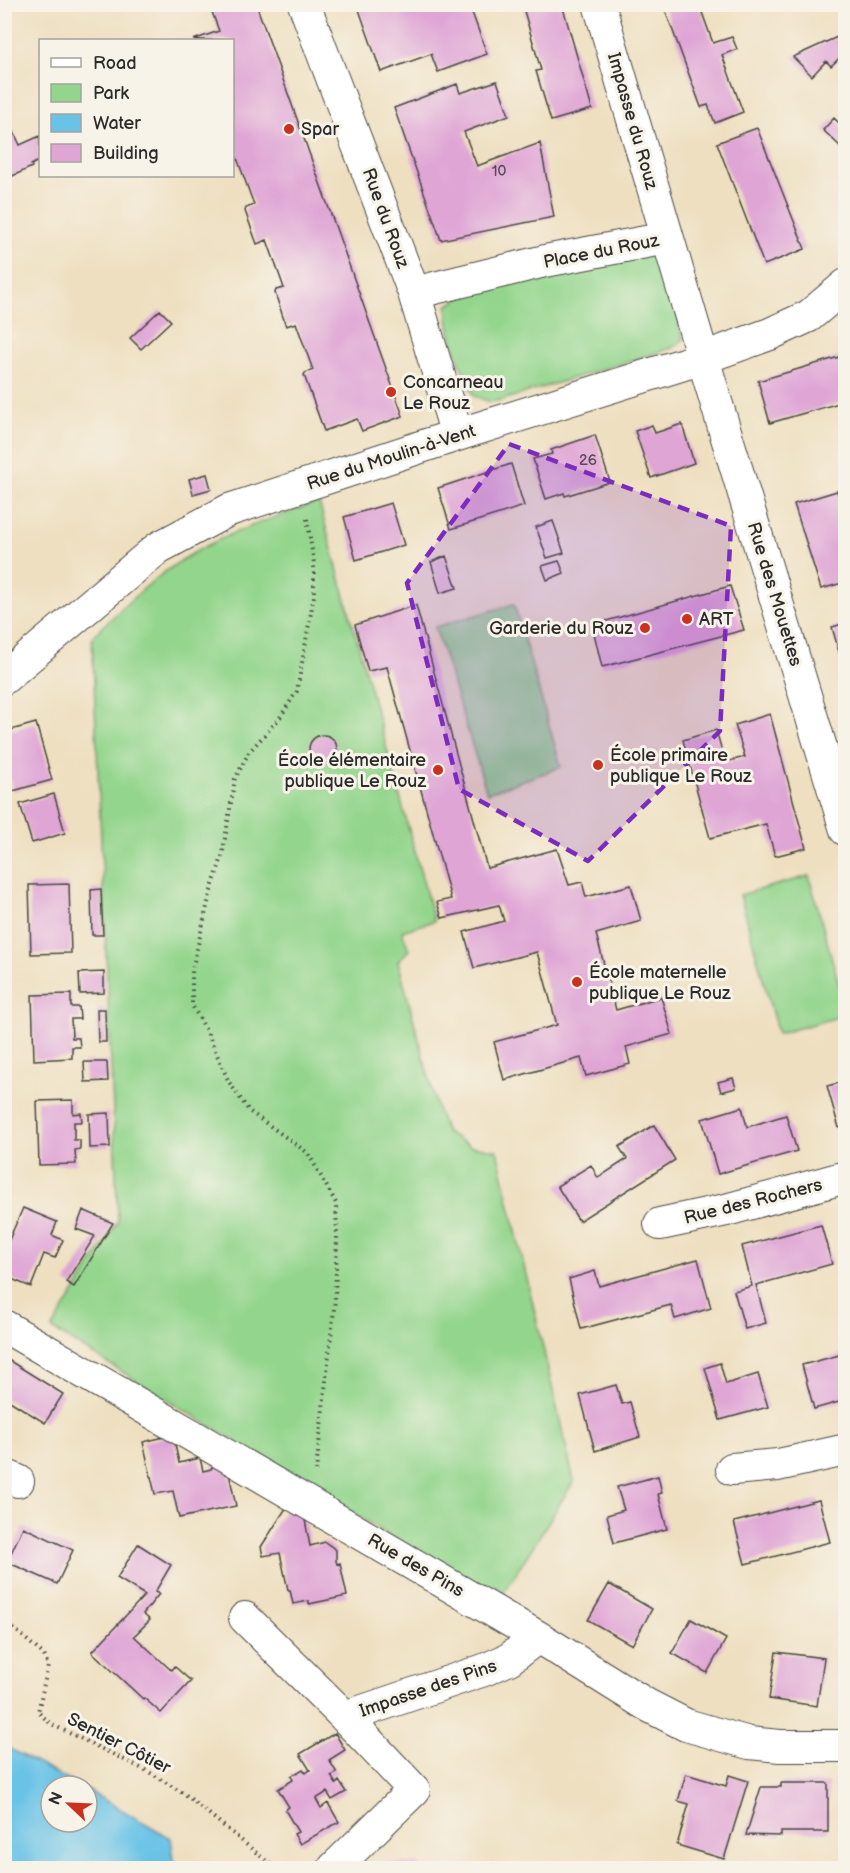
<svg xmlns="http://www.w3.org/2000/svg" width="850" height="1873" viewBox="0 0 850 1873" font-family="'Balsamiq Sans',sans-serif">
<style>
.green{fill:#93d58c;stroke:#5f805c;stroke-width:1.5}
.water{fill:#69c3e7;stroke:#4a7789;stroke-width:1.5}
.building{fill:#dfa5d5}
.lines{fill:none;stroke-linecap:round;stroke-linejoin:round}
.street-casing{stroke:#484641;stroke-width:34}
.path{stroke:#484641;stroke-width:4;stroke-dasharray:1.5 4.5;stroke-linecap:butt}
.street{stroke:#fff;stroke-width:32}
.marked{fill:#7b2cbf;fill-opacity:0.2;stroke:#7b2cbf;stroke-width:4.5;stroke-dasharray:12 8;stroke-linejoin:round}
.poi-dot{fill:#c8321e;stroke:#f7f3e8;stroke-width:2}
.labels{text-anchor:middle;stroke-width:6;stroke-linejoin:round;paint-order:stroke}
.number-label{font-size:15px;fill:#584a56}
.street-label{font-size:18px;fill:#2b2b2b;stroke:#f7f3e8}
.poi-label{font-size:18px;fill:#2b2b2b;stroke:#f7f3e8;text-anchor:start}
</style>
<rect width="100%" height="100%" fill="#f7f3e8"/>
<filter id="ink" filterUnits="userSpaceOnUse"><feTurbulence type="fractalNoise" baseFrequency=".0167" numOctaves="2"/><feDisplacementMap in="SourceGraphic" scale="12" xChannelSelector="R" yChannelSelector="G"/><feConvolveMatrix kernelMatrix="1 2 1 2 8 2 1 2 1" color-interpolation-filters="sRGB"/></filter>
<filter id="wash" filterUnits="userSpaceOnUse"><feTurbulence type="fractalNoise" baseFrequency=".008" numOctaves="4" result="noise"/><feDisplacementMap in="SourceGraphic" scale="24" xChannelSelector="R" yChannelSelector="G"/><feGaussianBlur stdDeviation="1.35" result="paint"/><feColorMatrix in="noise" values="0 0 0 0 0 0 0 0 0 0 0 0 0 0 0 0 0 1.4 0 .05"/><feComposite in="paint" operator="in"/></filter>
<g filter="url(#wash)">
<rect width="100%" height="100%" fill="#eedfc0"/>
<path class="green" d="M651,254L665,263L683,340L672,348L502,400L490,402L474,396C461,368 448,338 447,306L469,292Z
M319,502L434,921L402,931L409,950L398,961L437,1108L446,1132L470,1146L497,1150L574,1481L498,1602L52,1329L118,1221L92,637C122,608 151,579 187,557C227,532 274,518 319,502Z
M514,604L561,767L487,793L435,627Z
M809,876L845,1006V1015L778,1034L740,895Z"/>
<path class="water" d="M5,1744L8,1748L79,1786H51V1822H87V1790L171,1838L175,1868H5Z"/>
<g id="blocks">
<path class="building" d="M209,4H256L403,416L362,431L357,419L324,431L304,375L305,373L313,370L296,323L286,326L275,293L276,290L284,288L267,240L257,244L245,211L246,208L254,205L237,158L232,159V40H193L219,31Z
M357,4H419L420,8L432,4H469L487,54L438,72L431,54L381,72Z
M522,4H562L592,109L551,121L536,71L541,70Z
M663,4H699L713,43L732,37L737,49L722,55L743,112L715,123L708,105L701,107Z
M846,33V52L831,66L826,61L812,76L793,57Z
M497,81L509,115L464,132L477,166L540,143L554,217L441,240L394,108L457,84L460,93Z
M4,111L20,145L40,136V160L31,165L32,167L6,179Z
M834,118L846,130V144L842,148L823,130Z
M757,128L805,249L764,265L717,143Z
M160,310L171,321L141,349L130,338Z
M839,357L846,380V401L770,423L758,381Z
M682,424L694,463L651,478L635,431L652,425L655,433Z
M595,435L610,482L565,496L564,493L546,499L533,459L552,454L551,450Z
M511,464L524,506L451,529L438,488Z
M207,474L211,489L193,494L189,479Z
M837,491L846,517V582L821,589L794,504Z
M391,503L404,545L356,560L344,517Z
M553,521L564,553L547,558L536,527Z
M446,556L457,588L440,593L431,562Z
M559,561L564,573L547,580L542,566Z
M730,586L744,630L602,667L592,625Z
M416,605L487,868L557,849L569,885L582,882L586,897L631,885L641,921L596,934L616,1010L661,997L672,1034L626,1047L630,1064L586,1076L581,1058L504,1080L494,1042L557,1025L537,952L474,968L464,932L504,921L499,905L442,918L437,902L451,899L387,667L368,671L355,625Z
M846,623V673H845L832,627Z
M770,714L806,848L775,856L766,824L710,838L683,740L716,730L725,762L745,757L735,725Z
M36,723L52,780L13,791L4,757V732Z
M309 749a14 14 0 1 1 28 0a14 14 0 1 1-28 0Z
M54,794L65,833L32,843L20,804Z
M69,884L71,953L31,954L29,885Z
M101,889L103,935H92L91,890Z
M104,972V993L80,994L79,973Z
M71,994V1007H79L80,1019H71L72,1038H79L80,1047H72V1058L34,1060L32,995Z
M97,1009H105L106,1042H98Z
M84,1062H107L108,1081L85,1082Z
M733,1078L736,1088L721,1092L718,1082Z
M846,1081V1126L839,1128L827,1086Z
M73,1100V1114L81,1113L82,1122H74V1140H80V1149L75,1150L76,1164L39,1165L37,1101Z
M742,1107L747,1127L786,1115L797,1151L718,1174L702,1119Z
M109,1113L110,1147L90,1148L89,1114Z
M654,1125L675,1160L579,1221L557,1186L591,1165L598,1178L627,1159L619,1147Z
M23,1208L57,1222L52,1235L63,1240L55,1258L44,1254L31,1287L4,1276V1251Z
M83,1210L113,1223L74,1287L66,1282L95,1236L76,1229Z
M821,1225L832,1264L756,1285L766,1323L745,1329L734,1291L752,1286L742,1246Z
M698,1259L711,1308L675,1319L671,1305L581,1329L569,1279L595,1271L599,1286Z
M843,1354L846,1362V1400L814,1409L802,1365Z
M5,1358L63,1394L45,1423L5,1398Z
M720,1363L726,1384L758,1374L768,1407L720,1420L705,1368Z
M616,1385L622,1404L630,1402L640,1437L595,1451L580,1395Z
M173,1435L179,1463L200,1458L203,1471L211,1469L216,1461L228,1469L236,1506L179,1518L173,1491L155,1494L143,1442Z
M658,1476L662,1493L658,1494L667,1529L614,1543L607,1515L624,1510L617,1487Z
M819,1500L830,1542L745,1564L734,1522Z
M288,1505L304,1515L310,1546L325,1542L336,1550V1561L337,1564L340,1563L347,1596L309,1604V1601L293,1604L290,1590H288L280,1553L263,1556L261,1547Z
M23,1527L73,1550L57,1584L7,1562Z
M138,1544L171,1565L155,1592L159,1594L143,1614L150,1620L134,1636L171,1670L174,1666L191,1681L161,1713L144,1698L143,1699L92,1652L145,1595L117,1578Z
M609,1584L652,1609L632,1645L588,1620Z
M691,1619L726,1639L707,1673L672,1653Z
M776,1652L824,1658L817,1706L769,1699Z
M335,1733L345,1750L329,1760L337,1773L331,1776L336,1784L339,1781L346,1792L332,1800L327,1792L316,1799L321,1808L328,1803L339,1822L300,1844L294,1834L298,1832L285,1810L289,1807L278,1789L293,1780L291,1776L303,1769L306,1773L310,1770L300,1754Z
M686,1774L726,1786L729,1775L748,1781L724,1859L677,1845L689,1804L678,1801Z
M781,1783H828V1832H781V1836L746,1835L761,1787H781Z
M386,1863H419L420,1868H386Z"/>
</g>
</g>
<g filter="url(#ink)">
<use href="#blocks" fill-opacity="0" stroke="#484641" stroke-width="1.5"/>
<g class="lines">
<g class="street-casing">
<path id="street" d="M304,4L414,293L457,435
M599,4L711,385L846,830
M414,293L545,261L667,238
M4,678L158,548L229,510L457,435L703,358L770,334L809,316L846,285
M660,1224L726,1210L846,1177
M4,1326L538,1637L647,1705L686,1725L749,1743L780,1746H846
M732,1469L778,1465L846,1450
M4,1475L18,1481
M245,1618L345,1717L414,1790L334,1868
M345,1717L484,1670L509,1659L538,1637"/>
</g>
<path class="path" d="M307,519L314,563V596L297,691L279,719L249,752L235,779L222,857L210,894L192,970V1005L207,1032L229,1082L249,1111L308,1153L336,1203L337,1237L335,1300L316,1471
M4,1620L44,1655L48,1666L38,1712L51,1724L149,1772L186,1795L275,1868"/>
<use href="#street" class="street"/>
</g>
</g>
<path class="marked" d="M509,444L731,526L720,731L588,861L459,789L407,583Z"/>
<g class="poi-dot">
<circle cx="289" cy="129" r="6"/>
<circle cx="391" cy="392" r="6"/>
<circle cx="687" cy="619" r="6"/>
<circle cx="645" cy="628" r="6"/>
<circle cx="598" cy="765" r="6"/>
<circle cx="438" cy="770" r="6"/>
<circle cx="577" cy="982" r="6"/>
</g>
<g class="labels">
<g class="number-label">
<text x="499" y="176">10</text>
<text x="588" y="465">26</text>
</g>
<g class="street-label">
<text transform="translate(633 121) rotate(74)" y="6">Impasse du Rouz</text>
<text transform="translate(386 218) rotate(70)" y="6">Rue du Rouz</text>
<text transform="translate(601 251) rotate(-11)" y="6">Place du Rouz</text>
<text transform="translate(391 457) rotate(-18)" y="6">Rue du Moulin-à-Vent</text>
<text transform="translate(775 594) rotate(73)" y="6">Rue des Mouettes</text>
<text transform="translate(753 1201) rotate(-14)" y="6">Rue des Rochers</text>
<text transform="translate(416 1565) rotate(30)" y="6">Rue des Pins</text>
<text transform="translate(428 1688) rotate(-19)" y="6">Impasse des Pins</text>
<text transform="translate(119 1743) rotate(27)" y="6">Sentier Côtier</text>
</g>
<g class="poi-label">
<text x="301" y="135">Spar</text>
<text x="403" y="388">Concarneau<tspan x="403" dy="21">Le Rouz</tspan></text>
<text x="699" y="625">ART</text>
<text x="633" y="634" text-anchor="end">Garderie du Rouz</text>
<text x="610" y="761">École primaire<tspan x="610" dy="21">publique Le Rouz</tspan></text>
<text x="426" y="766" text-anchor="end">École élémentaire<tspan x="426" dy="21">publique Le Rouz</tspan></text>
<text x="589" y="978">École maternelle<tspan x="589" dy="21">publique Le Rouz</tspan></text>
</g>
</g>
<rect width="850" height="1873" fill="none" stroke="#f7f3e8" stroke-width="24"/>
<rect x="39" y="39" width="195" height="138" fill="#f7f3e8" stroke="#a5a39c" stroke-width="1.5"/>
<rect x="51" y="58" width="30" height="9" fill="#ffffff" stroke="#a5a39c" stroke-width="1.5"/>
<text x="93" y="69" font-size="18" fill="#2b2b2b">Road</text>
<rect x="51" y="84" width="30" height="18" fill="#93d58c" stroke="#a5a39c" stroke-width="1.5"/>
<text x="93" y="99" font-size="18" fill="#2b2b2b">Park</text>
<rect x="51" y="114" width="30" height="18" fill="#69c3e7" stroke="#a5a39c" stroke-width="1.5"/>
<text x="93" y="129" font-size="18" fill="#2b2b2b">Water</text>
<rect x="51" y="144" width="30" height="18" fill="#dfa5d5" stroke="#a5a39c" stroke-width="1.5"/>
<text x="93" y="159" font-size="18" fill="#2b2b2b">Building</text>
<g transform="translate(69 1804) rotate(293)"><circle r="28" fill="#f7f3e8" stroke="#a5a39c" stroke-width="1.5"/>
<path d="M0-4.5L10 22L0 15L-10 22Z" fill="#c8321e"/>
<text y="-9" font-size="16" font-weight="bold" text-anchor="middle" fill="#2b2b2b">N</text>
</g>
</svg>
